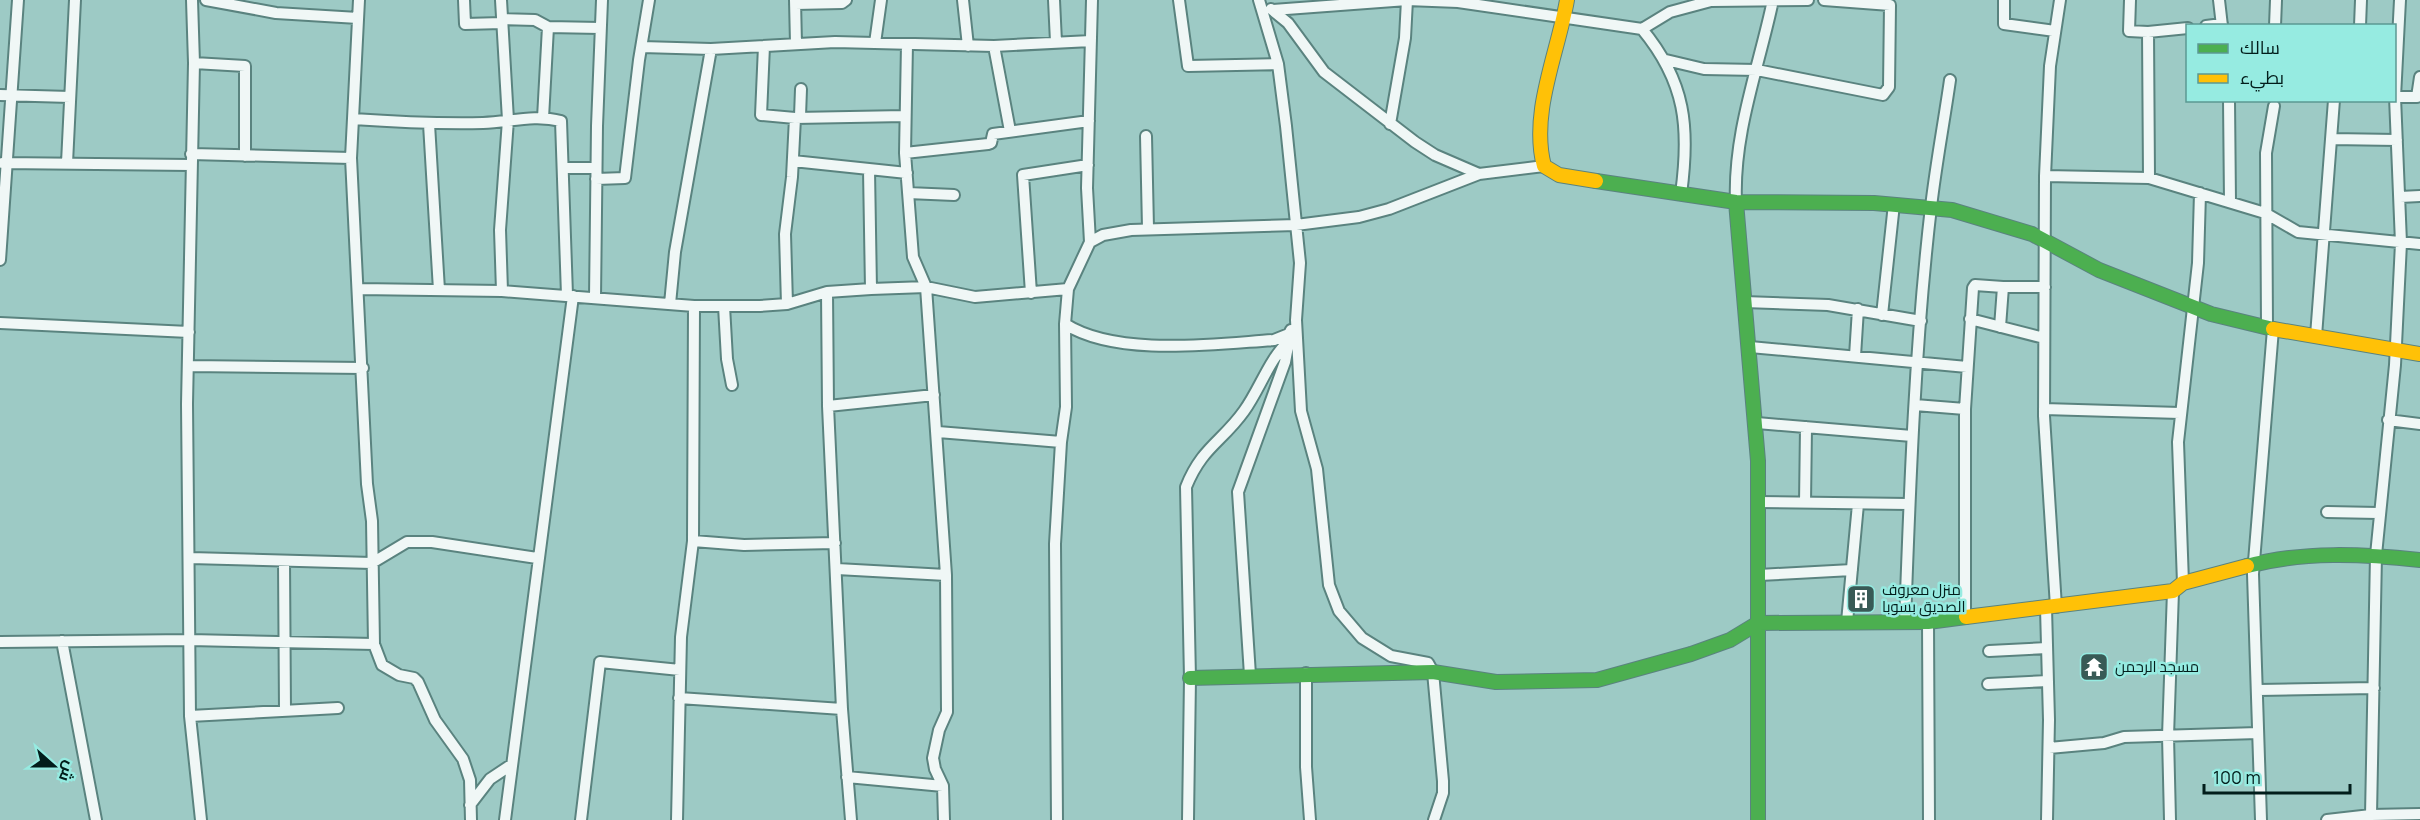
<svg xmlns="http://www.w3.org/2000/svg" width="2420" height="820" viewBox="0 0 2420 820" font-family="Manrope,Cairo,sans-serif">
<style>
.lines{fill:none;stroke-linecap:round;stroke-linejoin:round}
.street-casing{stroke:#5a837f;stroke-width:14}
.fast-casing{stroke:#5a837f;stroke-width:16}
.slow-casing{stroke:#5a837f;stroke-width:16}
.street{stroke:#f0f7f6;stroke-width:10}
.fast{stroke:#4caf50;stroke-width:14}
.slow{stroke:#ffc107;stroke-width:14}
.labels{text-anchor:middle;stroke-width:5;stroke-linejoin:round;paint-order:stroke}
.poi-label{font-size:15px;fill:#021d1b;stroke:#96ebe1;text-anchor:start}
</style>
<rect width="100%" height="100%" fill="#9dcac5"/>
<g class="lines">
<g class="street-casing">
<path id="street" d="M192,0L194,63L187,404L190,716L201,820
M206,0L276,13L358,18
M359,0L351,158L367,484L372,521L374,644L382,665L399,675L414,678L418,682L435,720L463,759L470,780L471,820
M464,0L465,24L502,23
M501,0L508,120L500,230L502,291
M795,0L796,44
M963,0L968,46
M1054,0L1056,42
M1179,0L1188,66L1278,64
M1259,0L1278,64L1286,126L1300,263L1296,320L1301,411L1317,469L1329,585L1339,611L1362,638L1391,656L1428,663L1433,672L1443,781V793L1434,820
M2004,0V24L2055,31
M2130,0L2129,31L2148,32L2149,178
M2219,0L2222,26
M795,4L842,3L846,0
M1271,9L1288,23L1324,72L1415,142L1435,155L1479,174
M1273,10L1407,0L1458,2L1642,29C1686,82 1690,128 1681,194
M502,19L535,20L548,27
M2206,26L2222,24
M2275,26L2276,0
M2360,26L2361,0
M1642,29L1670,12L1711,1L1808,0
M2148,32L2188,28
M875,43L881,0
M907,44L905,153L913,257L926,287L946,575L947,712L939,730L933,758L935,769L943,786L944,820
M764,46L761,115L795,118L905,116
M994,46L1010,131
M642,47L711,49L835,42L994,46L1091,41
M1666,60L1704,69L1757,70L1883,95L1889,87L1890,5L1824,0
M194,63L245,66V156
M0,95L70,97
M2395,97H2417L2420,77
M2229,100L2230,202
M800,116L801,89
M543,118L548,27L600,28
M353,119C396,122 439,124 483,123C510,122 534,114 561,121L567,295
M429,124L439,290
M1390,124L1405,38L1407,0
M1146,136L1148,228
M2331,139L2397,140
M905,153L988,144L991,143L993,134L1089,121
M191,154L351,158
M793,161L907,173
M2,163L191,165
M67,163L75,0
M564,168H596
M869,170L871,289
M2045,176L2149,178L2265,213L2298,232L2420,244
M596,179L625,178L639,60L649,0
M908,193L954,195
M2400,197L2420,196
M1736,202C1733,133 1759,67 1773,0
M1090,242L1087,188L1092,0
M0,260L18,0
M359,289L502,291L694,306H760L787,304L827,292L871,289L926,287L975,297L1068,289
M827,292L828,406L842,709L851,820
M1031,293L1023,175L1088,165
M595,298L597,126L602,0
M1744,302L1828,305L1921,321
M670,304L675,252L711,49
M787,304L785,234L792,177L795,118
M724,306L727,359L732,385
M1882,315L1894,204
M1970,319L2044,338
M0,323L189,332
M1065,324C1117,357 1213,344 1274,340L1289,334L1291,330
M2000,327L2003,287H2045
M2267,327L2266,153L2274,106
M2316,336L2334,100
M1750,347L1967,367
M1855,356L1858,309
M188,366L363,368
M1915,405L1965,409
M828,406L934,395
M2044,409L2180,413
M2388,420L2420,424
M1757,423L1912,436
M938,432L1061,442
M1758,502L1908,504
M1805,503L1806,427
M2327,512L2378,513
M693,541L744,545L835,543
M190,558L372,563L407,542H432L537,558
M284,561L285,711
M837,569L946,575
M1759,575L1852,570
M2183,583L2178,442L2198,263L2200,193
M2056,607L2044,416L2045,176L2050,66L2060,0
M2046,608L2049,720L2047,820
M1965,617V409L1973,288L1975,285L2003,287
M1847,622L1858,504
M1905,622C1910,483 1915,344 1931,207C1936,164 1944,122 1950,80
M1928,622L1929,820
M62,641L96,820
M0,642L190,640L374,644
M1989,651L2047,648
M1306,673V767L1310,820
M1250,675L1238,492L1285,362L1289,341
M1988,684L2048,681
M2258,690L2374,688
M679,698L842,709
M190,716L338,708
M2049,748L2104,743L2124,737L2258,733
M847,777L943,786
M470,805L490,779L511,765
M2371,815L2420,814
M505,820L573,296
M581,820L600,662L680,670
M677,820L681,637L693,541L694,306
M1057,820L1055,544L1061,442L1066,407L1065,324L1068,289L1090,242L1103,235L1131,230L1296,225L1359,217L1389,209L1479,174L1544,166
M1188,820L1190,678L1186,487C1202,447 1222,442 1244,411C1260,389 1269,359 1289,341V334
M2170,820L2168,736L2173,591
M2261,820L2253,574L2273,329
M2327,820L2371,815L2376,555L2395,365L2401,243L2395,97L2400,0"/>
</g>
<g class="fast-casing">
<path id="fast" d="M1596,181L1736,202L1874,203L1952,210L2032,234L2099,270L2211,314L2273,329
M1736,202L1758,461V820
M2247,566C2303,551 2363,554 2420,560
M1190,678L1433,672L1496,682L1597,680L1691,654L1730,640L1758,623L1928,622L1966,617"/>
</g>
<g class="slow-casing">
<path id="slow" d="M1567,0C1558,53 1530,112 1544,166L1559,175L1596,181
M2273,329L2420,354
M1966,617L2173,591L2183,583L2247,566"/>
</g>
<use href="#street" class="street"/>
<use href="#fast" class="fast"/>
<use href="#slow" class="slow"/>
</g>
<defs>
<g id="building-square" transform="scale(1.5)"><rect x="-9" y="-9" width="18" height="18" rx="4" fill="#385a56" stroke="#96ebe1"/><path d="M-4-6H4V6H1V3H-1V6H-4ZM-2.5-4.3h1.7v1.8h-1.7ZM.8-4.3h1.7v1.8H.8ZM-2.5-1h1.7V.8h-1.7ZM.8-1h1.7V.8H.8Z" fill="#fff"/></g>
<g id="temple-square" transform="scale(1.5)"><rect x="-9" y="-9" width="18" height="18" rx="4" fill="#385a56" stroke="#96ebe1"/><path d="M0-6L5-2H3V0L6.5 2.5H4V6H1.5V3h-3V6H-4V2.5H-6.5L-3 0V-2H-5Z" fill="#fff"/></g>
</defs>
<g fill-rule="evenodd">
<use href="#building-square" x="1861" y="599"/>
<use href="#temple-square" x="2094" y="667"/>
</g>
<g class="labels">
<g class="poi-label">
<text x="1882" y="595">منزل معروف<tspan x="1882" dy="17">الصديق بسوبا</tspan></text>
<text x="2115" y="672">مسجد الرحمن</text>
</g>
</g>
<rect x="2186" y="24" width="210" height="78" fill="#96ebe1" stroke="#5b9992" stroke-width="1.5"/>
<rect x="2198" y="44" width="30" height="9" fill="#4caf50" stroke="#5b9992" stroke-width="1.5"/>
<text x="2240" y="54" font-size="18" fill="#021d1b">سالك</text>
<rect x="2198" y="74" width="30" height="9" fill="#ffc107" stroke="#5b9992" stroke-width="1.5"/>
<text x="2240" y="84" font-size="18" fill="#021d1b">بطيء</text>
<g transform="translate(54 766) rotate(111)" stroke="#96ebe1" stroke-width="4.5" paint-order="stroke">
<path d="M0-4.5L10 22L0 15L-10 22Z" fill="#021d1b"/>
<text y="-9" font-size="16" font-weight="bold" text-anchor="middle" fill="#021d1b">ش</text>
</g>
<path d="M2204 784v9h146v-9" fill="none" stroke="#021d1b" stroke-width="3"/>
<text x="2213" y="784" font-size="18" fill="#021d1b" stroke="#96ebe1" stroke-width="4.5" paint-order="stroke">100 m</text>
</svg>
